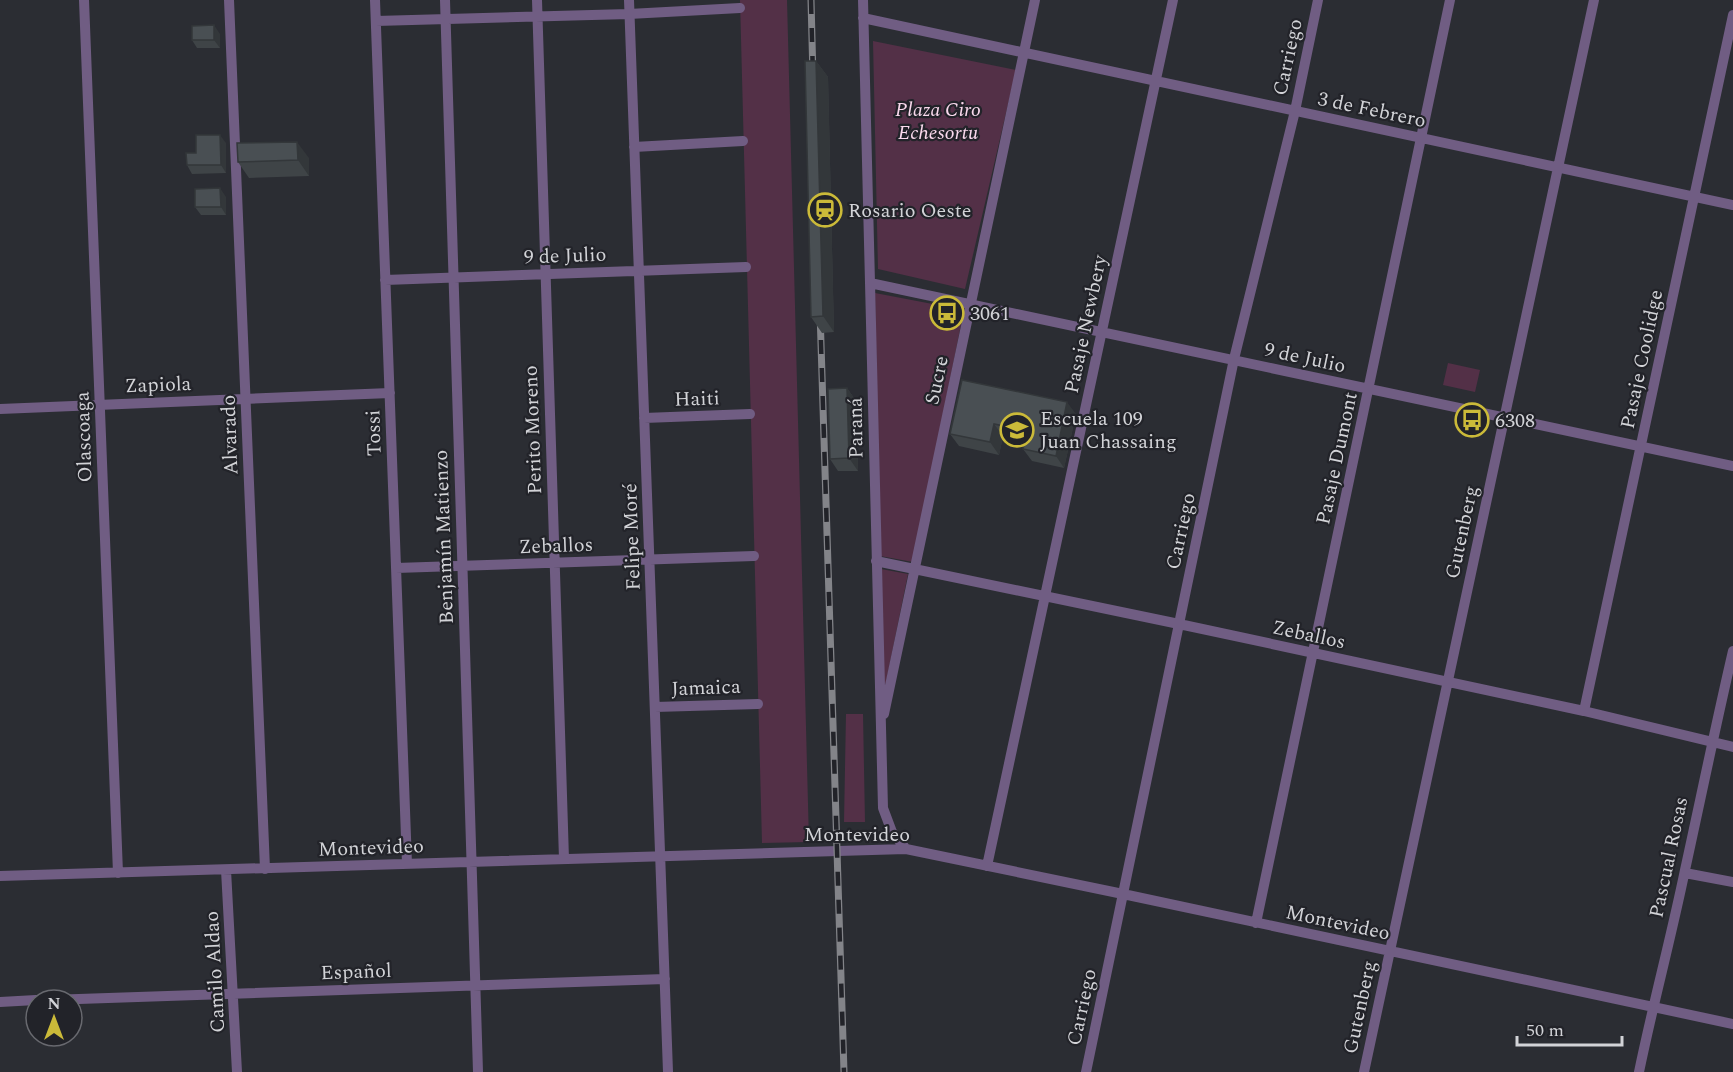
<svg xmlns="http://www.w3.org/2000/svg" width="1733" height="1072" viewBox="0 0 1733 1072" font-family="Spectral,serif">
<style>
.green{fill:#533047}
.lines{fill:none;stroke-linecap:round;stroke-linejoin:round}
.minor{stroke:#705d83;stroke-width:10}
.rail-casing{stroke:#838489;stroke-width:7}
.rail{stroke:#222329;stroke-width:4.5;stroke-dasharray:14;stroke-linecap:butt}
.wall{fill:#3f4447}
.shaded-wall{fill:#33373a}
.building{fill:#494f53;stroke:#33373a;stroke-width:1.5}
.labels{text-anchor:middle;stroke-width:4.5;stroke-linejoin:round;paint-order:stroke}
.street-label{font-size:20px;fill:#d2d3d7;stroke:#222329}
.park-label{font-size:20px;font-style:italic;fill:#fad9ed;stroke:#222329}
.poi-label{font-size:20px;fill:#d2d3d7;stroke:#222329;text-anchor:start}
</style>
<rect width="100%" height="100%" fill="#2b2d33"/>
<path class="green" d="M740,0H787L809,842L762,843Z
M873,41L1016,70L965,289L878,269Z
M875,293L964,310L913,562L880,556Z
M1448,363L1480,370L1475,392L1443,385Z
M881,569L908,574L884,692Z
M846,714H863L865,822H844Z"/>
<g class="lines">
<path class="minor" d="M84,0L118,873
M229,0L265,869
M375,0L407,864
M445,0L478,1072
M537,0L564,859
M629,0L668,1072
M863,0L883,808L892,832L906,849
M863,18L1733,205
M376,21L629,14L740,8
M634,147L743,141
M385,280L746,267
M870,283L1733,466
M0,409L390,393
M644,418L750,414
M876,561L1179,624L1584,711L1733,747
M396,568L754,556
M655,707L758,704
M1584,711L1733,15
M884,714L1035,0
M987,866L1173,0
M226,870L237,1072
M1685,873L1733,882
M0,876L906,849L1123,894L1733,1024
M1256,923L1450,0
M49,1000L665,979
M0,1002L36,1000
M1086,1072L1234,359L1295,111L1318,0
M1364,1072L1594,0
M1639,1072C1653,1004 1671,938 1685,870C1701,797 1716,724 1733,651"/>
<g class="rail-casing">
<path id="rail" d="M811,0L813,78
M820,312L844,1072"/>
</g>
<use href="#rail" class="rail"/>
</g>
<path class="wall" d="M220,34V48H197L192,40Z
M816,61L828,77L834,332L822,333L811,317Z
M226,143V173L192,174L187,165L196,153Z
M309,158V176L249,178L238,162Z
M226,197V215H201L195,207Z
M962,380L1076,414L1064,468L1032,461L1023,449L1025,441L1003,436L999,455L959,446L950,434Z
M847,388L856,401L858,471H838L830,459Z"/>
<path class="shaded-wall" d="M214,25L220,34V48L214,40Z
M816,61L828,77L834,332L823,316Z
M220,135L226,143V173L221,165Z
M297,142L309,158V176L298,160Z
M220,188L226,197V215L221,207Z
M847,388L856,401L858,471L849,458Z
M1067,402L1076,414L1064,468L1056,456Z
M994,424L1003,436L999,455L990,442Z"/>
<path class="building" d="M214,25V40H192V26Z
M805,61H816L823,316L811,317Z
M196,135H220L221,165H187L186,153H196Z
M297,142L298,160L238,162L237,143Z
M220,188L221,207H195V189Z
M962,380L1067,402L1056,456L1023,449L1027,431L994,424L990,442L950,434Z
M847,388L849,458L830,459L828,389Z"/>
<defs>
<g id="station-ring" transform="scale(1.725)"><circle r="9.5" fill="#222329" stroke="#cbba39" stroke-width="1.5"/><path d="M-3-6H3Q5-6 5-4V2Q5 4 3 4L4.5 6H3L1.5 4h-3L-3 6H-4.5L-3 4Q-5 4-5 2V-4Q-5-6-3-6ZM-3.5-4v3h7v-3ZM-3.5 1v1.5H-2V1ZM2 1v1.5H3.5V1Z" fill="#cbba39"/></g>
<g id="bus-ring" transform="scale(1.725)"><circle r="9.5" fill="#222329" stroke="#cbba39" stroke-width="1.5"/><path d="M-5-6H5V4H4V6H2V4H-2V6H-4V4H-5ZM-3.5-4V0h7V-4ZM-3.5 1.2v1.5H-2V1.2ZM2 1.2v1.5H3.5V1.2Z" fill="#cbba39"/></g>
<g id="school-ring" transform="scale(1.725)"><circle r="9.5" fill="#222329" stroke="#cbba39" stroke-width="1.5"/><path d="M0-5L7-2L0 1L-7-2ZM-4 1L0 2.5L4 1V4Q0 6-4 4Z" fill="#cbba39"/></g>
</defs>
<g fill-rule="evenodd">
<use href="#station-ring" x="825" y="210"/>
<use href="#bus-ring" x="947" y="313"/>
<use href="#bus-ring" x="1472" y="420"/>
<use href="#school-ring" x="1017" y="430"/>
</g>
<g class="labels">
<g class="street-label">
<text transform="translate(1287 57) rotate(-78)" y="7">Carriego</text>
<text transform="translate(1372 109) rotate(12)" y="7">3 de Febrero</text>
<text transform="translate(565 255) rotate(-2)" y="7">9 de Julio</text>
<text transform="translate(1085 324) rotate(-78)" y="7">Pasaje Newbery</text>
<text transform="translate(1305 357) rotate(12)" y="7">9 de Julio</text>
<text transform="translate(1641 359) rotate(-78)" y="7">Pasaje Coolidge</text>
<text transform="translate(936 380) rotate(-78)" y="7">Sucre</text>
<text transform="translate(158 384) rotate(-2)" y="7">Zapiola</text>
<text transform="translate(697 398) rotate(-2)" y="7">Haiti</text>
<text transform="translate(855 428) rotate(-91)" y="7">Paraná</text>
<text transform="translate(532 430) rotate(-92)" y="7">Perito Moreno</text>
<text transform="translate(373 433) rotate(-92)" y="7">Tossi</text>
<text transform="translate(229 435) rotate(-92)" y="7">Alvarado</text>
<text transform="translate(83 437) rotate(-92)" y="7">Olascoaga</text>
<text transform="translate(1336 458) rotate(-78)" y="7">Pasaje Dumont</text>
<text transform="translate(1180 531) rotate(-78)" y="7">Carriego</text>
<text transform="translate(1461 532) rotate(-78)" y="7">Gutenberg</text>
<text transform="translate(443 537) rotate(-92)" y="7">Benjamín Matienzo</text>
<text transform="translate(631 537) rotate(-92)" y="7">Felipe Moré</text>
<text transform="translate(556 545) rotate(-2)" y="7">Zeballos</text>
<text transform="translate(1309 634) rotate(12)" y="7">Zeballos</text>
<text transform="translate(706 687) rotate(-2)" y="7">Jamaica</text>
<text x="857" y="841">Montevideo</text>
<text transform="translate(371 847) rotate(-2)" y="7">Montevideo</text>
<text transform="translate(1668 857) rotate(-78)" y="7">Pascual Rosas</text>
<text transform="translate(1338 922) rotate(12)" y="7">Montevideo</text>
<text transform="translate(356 971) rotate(-2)" y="7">Español</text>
<text transform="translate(214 972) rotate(-93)" y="7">Camilo Aldao</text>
<text transform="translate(1081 1007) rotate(-78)" y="7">Carriego</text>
<text transform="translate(1359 1007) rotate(-78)" y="7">Gutenberg</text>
</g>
<g class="park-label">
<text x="938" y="116">Plaza Ciro<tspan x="938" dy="23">Echesortu</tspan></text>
</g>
<g class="poi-label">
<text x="848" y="217">Rosario Oeste</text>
<text x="970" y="320">3061</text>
<text x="1040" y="425">Escuela 109<tspan x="1040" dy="23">Juan Chassaing</tspan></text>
<text x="1495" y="427">6308</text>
</g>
</g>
<g transform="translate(54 1018)"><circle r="28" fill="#222329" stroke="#68696f" stroke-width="1.5"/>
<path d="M0-4.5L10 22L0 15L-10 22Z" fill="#cbba39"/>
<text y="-9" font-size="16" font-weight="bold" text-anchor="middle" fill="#d2d3d7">N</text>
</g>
<path d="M1517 1036v9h105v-9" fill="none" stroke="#d2d3d7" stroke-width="3"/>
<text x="1526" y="1036" font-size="18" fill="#d2d3d7" stroke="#222329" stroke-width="4.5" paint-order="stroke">50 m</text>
</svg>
